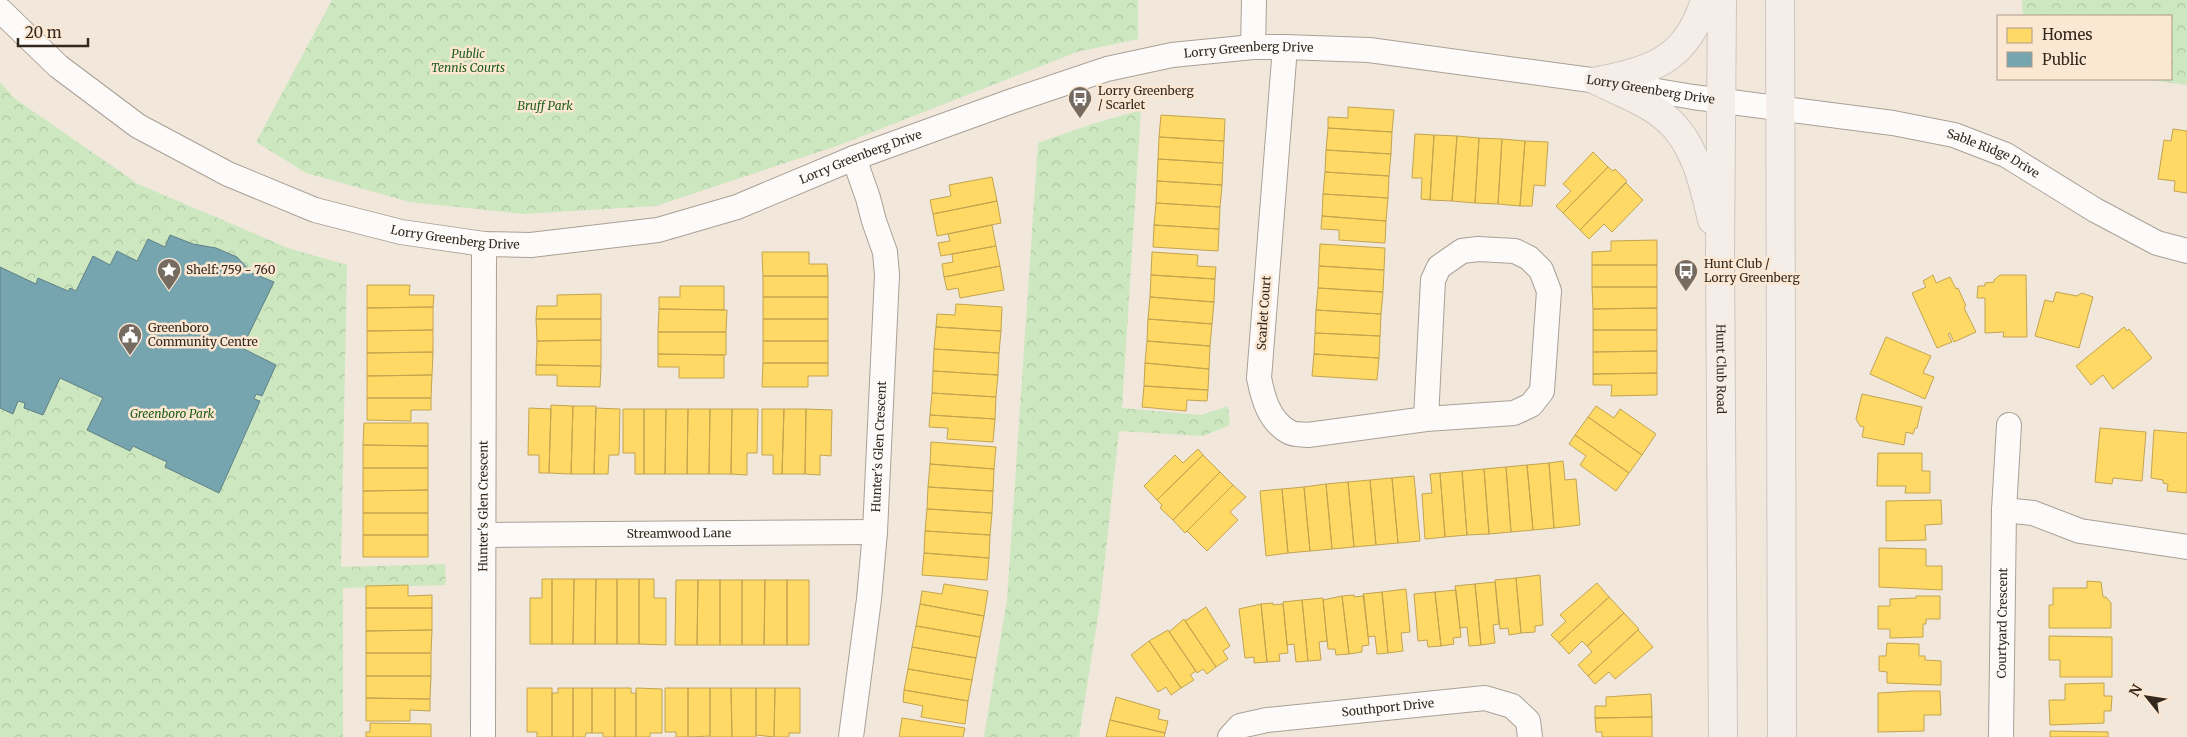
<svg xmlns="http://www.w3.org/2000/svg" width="2187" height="737" viewBox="0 0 2187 737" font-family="Merriweather,serif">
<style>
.park{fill:url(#park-crowns)}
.homes{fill:#ffd966;stroke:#c2a450}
.public{fill:#76a5af;stroke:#628084}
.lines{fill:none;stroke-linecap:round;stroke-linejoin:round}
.minor-casing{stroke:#a9a096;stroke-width:26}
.major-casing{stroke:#cdc7c1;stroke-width:30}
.minor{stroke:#fdfbfa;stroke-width:24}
.major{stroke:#f5ede8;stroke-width:28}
.labels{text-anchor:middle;stroke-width:5;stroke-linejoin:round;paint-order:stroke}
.street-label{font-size:12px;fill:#32281e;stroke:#fbe7d2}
.park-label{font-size:12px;font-style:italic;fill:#1d5d1a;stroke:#fbe7d2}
.poi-label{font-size:12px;fill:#32281e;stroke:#fbe7d2;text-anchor:start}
</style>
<defs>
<pattern id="park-crowns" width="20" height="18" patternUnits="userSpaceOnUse" patternTransform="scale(1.25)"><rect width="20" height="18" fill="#cde8c0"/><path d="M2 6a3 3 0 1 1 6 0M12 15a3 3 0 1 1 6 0" fill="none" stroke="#b0c7a5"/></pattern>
</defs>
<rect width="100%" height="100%" fill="#f2e7db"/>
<path class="park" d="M332,0H1138V39L1077,52L837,146L656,206L523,214L410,202L306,173L256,142Z
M2022,0H2187V85L2143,79H2171V16H2023Z
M0,82L14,98L138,184L288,248L347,265L341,567L445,564L446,585L343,588V737H0Z
M1141,110L1122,408L1201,415L1228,406L1230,425L1203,436L1119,431L1100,604L1079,737H984L1007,600L1038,143L1092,124Z"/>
<path class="homes" d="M1348,107L1394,110L1392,132L1328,128V117L1348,118Z
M1161,115L1225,119L1224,141L1159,137Z
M1328,128L1392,132L1391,154L1326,150Z
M2173,129L2187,131V193L2174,191L2175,181L2158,179L2164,140L2171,141Z
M1415,134L1434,135L1430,200L1421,199L1422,178H1412Z
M1434,135L1457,136L1452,201L1430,200Z
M1457,136L1479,138L1475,203L1452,201Z
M1159,137L1224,141L1223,163L1158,159Z
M1479,138L1502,139L1498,204L1475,203Z
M1502,139L1525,141L1520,206L1498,204Z
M1525,141L1548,142L1545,186L1534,185L1532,206H1520Z
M1326,150L1391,154L1389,176L1325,172Z
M1593,152L1608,167L1563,213L1556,206L1571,191L1563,184Z
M1158,159L1223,163L1222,185L1157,181Z
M1608,167L1613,171L1615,169L1627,181L1580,230L1563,213Z
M1325,172L1389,176L1388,198L1323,194Z
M992,177L997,201L933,214L930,200L951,196L949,185Z
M1157,181L1222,185L1220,207L1156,203Z
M1626,183L1643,200L1612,232L1604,224L1589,239L1580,230Z
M1323,194L1388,198L1386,221L1322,216Z
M997,201L1001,223L937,236L933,214Z
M1156,203L1220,207L1219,229L1154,225Z
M1322,216L1386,221L1385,243L1339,240V230L1321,229Z
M992,225L996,246L941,256L938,243L950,241L948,234Z
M1154,225L1219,229L1218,251L1153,247Z
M1657,240V265H1592V252L1611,251V241Z
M1320,244L1385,248L1384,270L1319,266Z
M996,246L1000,266L944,277L942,264L953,262L952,254Z
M762,252H809V264H827L828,276H763Z
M1152,252L1198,255L1197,266L1216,267L1215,279L1151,275Z
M1592,265H1657V287H1592Z
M1000,266L1004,290L960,298L958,288L947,290L944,277Z
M1319,266L1384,270L1383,292L1318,288Z
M1151,275L1215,279L1214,302L1150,297Z
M1933,275L1936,283L1950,277L1956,289L1958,288L1966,306L1964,308L1976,332L1954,342L1950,333L1948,334L1952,342L1937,348L1912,293L1926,287L1923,281Z
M2000,275H2026L2027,337H2003L2004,332L1985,333V298H1977L1978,286H1985V283L1994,282V280Z
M763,276H828V297H763Z
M367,285H410L409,295H434L433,307L367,308Z
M680,286H724V310L659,309V297H680Z
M1592,287H1657V308L1593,309Z
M1318,288L1383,292L1381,314L1316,310Z
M2056,292L2077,296L2082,293L2093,297L2079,348L2035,336L2045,300L2053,302Z
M601,294V319H536L537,306H557V295Z
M763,297H828V319H763Z
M1150,297L1214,302L1212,324L1148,319Z
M956,304L1002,307L1001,331L936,327L937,314L955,315Z
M433,307V330L367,331V308Z
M1657,308V330H1593V309Z
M659,309L727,310L726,332H658Z
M1316,310L1381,314L1380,336L1315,333Z
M536,319H601V340L537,341Z
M763,319H828V341H763Z
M1148,319L1212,324L1210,346L1147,341Z
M936,327L1001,331L999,353L934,349Z
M2124,327L2127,331L2129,329L2152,358L2113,389L2103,375L2091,385L2076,366Z
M433,330V352L367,353V331Z
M1593,330H1657V351L1593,352Z
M658,332H726V355L658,354Z
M1315,333L1380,336L1379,358L1314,354Z
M1886,337L1931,356L1923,373L1934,377L1925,399L1870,374Z
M601,340V366L536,365L537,341Z
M763,341H828V363H763Z
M1147,341L1210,346L1209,369L1145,363Z
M934,349L999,353L998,375L933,371Z
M1657,351V373L1593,374V352Z
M433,352L432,375L367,376V353Z
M658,354L724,355V378H679V367H658Z
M1314,354L1379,358L1377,380L1312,376Z
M763,363H828V376H808V387H762Z
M1145,363L1209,369L1208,390L1144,386Z
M536,365L601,366L600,387L557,386V375H536Z
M933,371L998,375L996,397L932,393Z
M1657,373V395L1611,396L1612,385H1593V374Z
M432,375L431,398H367V376Z
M1144,386L1208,390L1207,401L1187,400L1186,411L1142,407Z
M932,393L996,397L995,419L930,415Z
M1862,394L1922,407L1917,428H1915L1913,434L1906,432L1904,445L1862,437L1864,427L1860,426L1856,419Z
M367,398H431V410H411V421L367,420Z
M551,405L573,406L571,474L549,473Z
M573,406H596L594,474H571Z
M1596,406L1614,418L1620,409L1656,434L1642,455L1588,417Z
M529,408L551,409L549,473H539V455H528Z
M596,408L620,409L619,455H609L608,474H594Z
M623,409H644V474H635V453H623Z
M644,409H666L665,474H644Z
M666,409H688L687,474H665Z
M688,409H710L709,474H687Z
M710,409H732L731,474H709Z
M732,409H758L757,453H747V475L731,474Z
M762,409H784L782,474H773V455H762Z
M784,409H806L805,474H782Z
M806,409L832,410L831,456L820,455V475L805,474Z
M930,415L995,419L993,442L947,439L948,428L929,427Z
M1588,417L1642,455L1629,473L1575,435Z
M364,423H428V446L363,445Z
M2100,428L2146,432L2142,481L2113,478L2112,484L2095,482Z
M2154,430L2187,433V493L2167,491L2168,484L2163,483V480L2151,478Z
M1575,435L1629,473L1616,491L1580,465L1586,456L1569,444Z
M931,442L996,447L994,469L930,464Z
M363,445L428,446V468H363Z
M1198,449L1203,455L1157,500L1144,486L1175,455L1183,463Z
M1878,453H1922V471H1930V493H1905L1906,486H1877Z
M1203,455L1220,472L1173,520L1160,508L1162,505L1157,500Z
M1563,461L1565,480L1576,479L1580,525L1554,528L1549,463Z
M1549,463L1554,528L1533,530L1527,465Z
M930,464L994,469L993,491L928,487Z
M1527,465L1533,530L1511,532L1506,467Z
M1506,467L1511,532L1489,534L1484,469Z
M363,468H428V490L363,491Z
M1484,469L1489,534L1467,535L1462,471Z
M1462,471L1467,535L1445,537L1440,473Z
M1220,472L1233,485L1185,533L1173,520Z
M1440,473L1445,537L1425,539L1422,494L1432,493L1430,474Z
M1414,476L1420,541L1398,543L1392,478Z
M1392,478L1398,543L1376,545L1370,480Z
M1370,480L1376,545L1354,547L1348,482Z
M1348,482L1354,547L1332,549L1326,484Z
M1326,484L1332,549L1310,551L1304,487Z
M1233,485L1246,497L1230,512L1238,520L1207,551L1187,531Z
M928,487L993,491L992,513L927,509Z
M1304,487L1310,551L1288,553L1282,489Z
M1282,489L1288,553L1266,556L1260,491Z
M428,490V513H363V491Z
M1941,500L1942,524L1925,525L1926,540L1886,541V501Z
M927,509L992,513L990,535L925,531Z
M363,513H428V535H363Z
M925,531L990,535L989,558L924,553Z
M363,535H428V557H363Z
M1879,548L1926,549V566H1942V590L1879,587Z
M924,553L989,558L987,580L922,575Z
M1540,575L1543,625L1535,626V632L1521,633L1516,578Z
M1516,578L1521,633L1509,635L1508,628L1500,629L1495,580Z
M542,579H552V644H530V598H542Z
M552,579H574L573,644H552Z
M574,579H596L595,644H573Z
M596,579H617V644H595Z
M617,579H639V644H617Z
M639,579H654V598H666V645L639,644Z
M676,580H698L697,645H675Z
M698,580H720V645H697Z
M720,580H742V645H720Z
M742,580H765L764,645H742Z
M765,580H787V645H764Z
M787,580H809V645H787Z
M2087,581L2101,582L2103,597H2106L2111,603V628H2049V605H2053V588H2087Z
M1495,582L1499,624L1493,625L1495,643L1481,645L1475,584Z
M1597,583L1609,597L1559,643L1551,635L1566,621L1560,615Z
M944,584L988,591L984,616L920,604L922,591L942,594Z
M1475,584L1481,645L1469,646L1467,627L1460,628L1455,586Z
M408,585V596L432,595V608H366V586Z
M1406,589L1410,632L1401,633L1403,651L1388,653L1382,592Z
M1456,590L1461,637L1453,638L1454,644L1441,646L1435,592Z
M1382,592L1388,653L1377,654L1375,636L1368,637L1363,594Z
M1435,592L1441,646L1428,647L1427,640L1418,641L1414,594Z
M1354,595V597L1364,596L1369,645L1362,646V652L1349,654L1342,596Z
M1342,596L1349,654L1336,655L1335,649H1328L1323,600Z
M1916,596H1940V619H1926V624H1923V637L1890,638V629H1878V606H1890V599L1916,598Z
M1609,597L1624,613L1587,646L1582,641L1569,654L1559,643Z
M1323,598L1327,641L1319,642L1321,660L1308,661L1302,600Z
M1302,600L1308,661L1296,662L1294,644L1287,645L1283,602Z
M1273,603V605L1283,604L1288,653L1279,654L1280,661L1267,662L1261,604Z
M920,604L984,616L980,637L916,626Z
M1261,604L1267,662L1254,663V657L1245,658L1239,609Z
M1206,607L1230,646L1223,651L1228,659L1216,667L1185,621Z
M366,608H432V630L366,631Z
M1624,613L1639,629L1588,676L1578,665L1592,652L1587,646Z
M1184,619L1216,667L1207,674L1203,669L1197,673L1169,632Z
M916,626L980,637L976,658L912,647Z
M432,630L431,653H366V631Z
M1168,630L1196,671L1190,675L1194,680L1181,688L1149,641Z
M1638,630L1653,647L1615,679L1609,672L1595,684L1588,676Z
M2049,636L2112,637V677H2060V660H2049Z
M1149,641L1181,688L1171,695L1166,687L1158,692L1131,655Z
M1887,643L1919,644V656H1925V660L1941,661V685L1887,683V672L1879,671V656H1886Z
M912,647L976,658L972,680L908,669Z
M366,653H431V676H366Z
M908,669L972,680L968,701L904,690Z
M366,676H431L430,699L366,698Z
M2104,683V696H2112L2111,711H2104V723L2050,725L2049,700H2065V684Z
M527,688H552V737H537V732H527Z
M558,688H573V737H552V693H558Z
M573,688H592V733H586L585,737H573Z
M592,688H615V737H603V733H592Z
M615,688H631V693H636V737H615Z
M636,688L662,689V733H650V737H636Z
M665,688H688V737H676V732H665Z
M688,688H710V736L688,737Z
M710,688H731L732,737H710Z
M731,688H756V737H732Z
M756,688H775L774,737L756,735Z
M775,688H800V733H789V737H774Z
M904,690L968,701L965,724L921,717L923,706L903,702Z
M1912,691H1940L1941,715H1924V731L1878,732V693Z
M1651,694L1652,717L1595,718V706H1606V697Z
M1116,697L1160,710L1158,719L1168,721L1165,733L1110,720Z
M366,698L430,699V711L410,710V721H366Z
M1652,717V737H1602V732H1596L1595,718Z
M902,718L965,728L963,737H899Z
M1110,720L1165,733L1164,737H1106Z
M370,723L431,724V737H366V732H370Z
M2050,731L2108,732V737H2050Z"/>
<path class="public" d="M170,235L193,244L216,248L237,257L252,273L274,282L242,348L276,365L262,396L256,394L254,399L260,401L219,493L165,467L167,462L133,446L130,451L87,430L103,398L60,378L43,415L24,408L25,403L18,401L13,414L0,408V267L36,284L38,278L68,291L70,288L76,291L93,256L110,265L117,251L137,261L148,239L165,247Z"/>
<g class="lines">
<g class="minor-casing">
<g id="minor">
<path id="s1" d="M0,10L58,66L138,126L228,174L315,210L401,232L484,244L531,245L658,230L737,207L854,158L1012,101L1107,69L1172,55L1253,47H1285L1369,50L1598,81L1693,97L1893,123L1954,135L2006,155L2095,210L2157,243L2187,251"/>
<path d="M1253,47L1254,0"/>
<path d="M1285,47L1259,378C1263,398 1269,421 1289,432C1294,435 1303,434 1308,435L1426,419L1514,413L1531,405L1542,391L1549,291L1541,270L1529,258L1515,251L1478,249L1462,251L1439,267L1433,280L1426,419"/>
<path d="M2004,510L2033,513L2080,531L2187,547"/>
<path id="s2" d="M484,535L875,532"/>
<path id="s3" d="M483,737L484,244"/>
<path id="s4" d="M851,737L869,599L875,532L887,275L885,252L874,221L868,198L854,158"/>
<path id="s5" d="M1230,737L1240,726L1267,720L1485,698L1512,706L1528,721L1530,737"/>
<path id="s6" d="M2001,737L2004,510L2009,425"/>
</g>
</g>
<g class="major-casing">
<g id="major">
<path id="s7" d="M1722,0L1720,253L1723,737"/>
<path d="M1780,0L1782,737"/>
<path d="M1598,81C1621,93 1648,102 1667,119C1695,143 1704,185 1712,220"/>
<path d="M1598,81C1653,71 1688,58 1705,0"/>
</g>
</g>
<use href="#minor" class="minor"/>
<use href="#major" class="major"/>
</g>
<defs>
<g id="bus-pin" transform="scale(1.25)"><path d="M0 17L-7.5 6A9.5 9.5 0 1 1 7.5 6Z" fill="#756b60" stroke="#fbe7d2"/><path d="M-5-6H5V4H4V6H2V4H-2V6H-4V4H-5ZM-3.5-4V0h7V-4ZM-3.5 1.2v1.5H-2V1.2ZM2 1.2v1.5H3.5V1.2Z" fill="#fff"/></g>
<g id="sight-pin" transform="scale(1.25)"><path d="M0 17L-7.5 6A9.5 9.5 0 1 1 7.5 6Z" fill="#756b60" stroke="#fbe7d2"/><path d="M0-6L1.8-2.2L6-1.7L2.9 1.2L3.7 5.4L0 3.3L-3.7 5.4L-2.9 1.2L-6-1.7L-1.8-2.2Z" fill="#fff"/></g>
<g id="civic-pin" transform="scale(1.25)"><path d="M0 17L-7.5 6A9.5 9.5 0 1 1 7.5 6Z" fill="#756b60" stroke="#fbe7d2"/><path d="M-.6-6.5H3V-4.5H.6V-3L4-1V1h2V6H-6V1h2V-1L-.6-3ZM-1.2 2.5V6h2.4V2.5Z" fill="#fff"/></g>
</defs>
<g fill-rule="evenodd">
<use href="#bus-pin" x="1080" y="98"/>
<use href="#sight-pin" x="169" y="270"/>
<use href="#bus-pin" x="1686" y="271"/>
<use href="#civic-pin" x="130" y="335"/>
</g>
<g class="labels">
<g class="street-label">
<text dy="4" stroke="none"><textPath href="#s1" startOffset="1345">Lorry Greenberg Drive</textPath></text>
<text dy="4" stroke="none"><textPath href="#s1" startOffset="1750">Lorry Greenberg Drive</textPath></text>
<text dy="4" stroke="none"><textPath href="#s1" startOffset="2100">Sable Ridge Drive</textPath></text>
<text dy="4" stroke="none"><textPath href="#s1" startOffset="940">Lorry Greenberg Drive</textPath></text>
<text dy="4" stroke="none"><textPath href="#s1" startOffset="520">Lorry Greenberg Drive</textPath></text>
<text transform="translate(1264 313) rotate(-86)" y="4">Scarlet Court</text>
<text dy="4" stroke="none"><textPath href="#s7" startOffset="369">Hunt Club Road</textPath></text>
<text dy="4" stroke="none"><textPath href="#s4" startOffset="292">Hunter's Glen Crescent</textPath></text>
<text dy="4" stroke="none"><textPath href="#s3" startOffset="231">Hunter's Glen Crescent</textPath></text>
<text dy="4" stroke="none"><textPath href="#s2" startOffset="195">Streamwood Lane</textPath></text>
<text dy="4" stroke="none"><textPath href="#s6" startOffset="114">Courtyard Crescent</textPath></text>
<text dy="4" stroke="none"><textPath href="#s5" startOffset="164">Southport Drive</textPath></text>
</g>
<g class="park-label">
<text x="468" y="58">Public<tspan x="468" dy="14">Tennis Courts</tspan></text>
<text x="545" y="110">Bruff Park</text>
<text x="172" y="418">Greenboro Park</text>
</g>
<g class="poi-label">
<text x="1098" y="95">Lorry Greenberg<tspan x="1098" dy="14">/ Scarlet</tspan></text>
<text x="1704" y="268">Hunt Club /<tspan x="1704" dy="14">Lorry Greenberg</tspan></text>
<text x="186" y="274">Shelf: 759 - 760</text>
<text x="148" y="332">Greenboro<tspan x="148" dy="14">Community Centre</tspan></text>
</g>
</g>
<rect x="1997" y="15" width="175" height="65" fill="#fbe7d2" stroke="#ab9b8a"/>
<rect x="2007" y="28" width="25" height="15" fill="#ffd966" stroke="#ab9b8a"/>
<text x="2042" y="40" font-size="15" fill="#32281e">Homes</text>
<rect x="2007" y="52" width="25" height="15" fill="#76a5af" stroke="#ab9b8a"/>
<text x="2042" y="65" font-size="15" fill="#32281e">Public</text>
<g transform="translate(2147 697) rotate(300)" stroke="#fbe7d2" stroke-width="4" paint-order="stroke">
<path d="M0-4L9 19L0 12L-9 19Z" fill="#32281e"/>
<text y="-8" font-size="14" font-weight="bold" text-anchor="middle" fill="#32281e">N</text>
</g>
<path d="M18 38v8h70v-8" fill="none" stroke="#32281e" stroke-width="2.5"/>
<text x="25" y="38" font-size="15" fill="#32281e" stroke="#fbe7d2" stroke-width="4" paint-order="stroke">20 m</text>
</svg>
